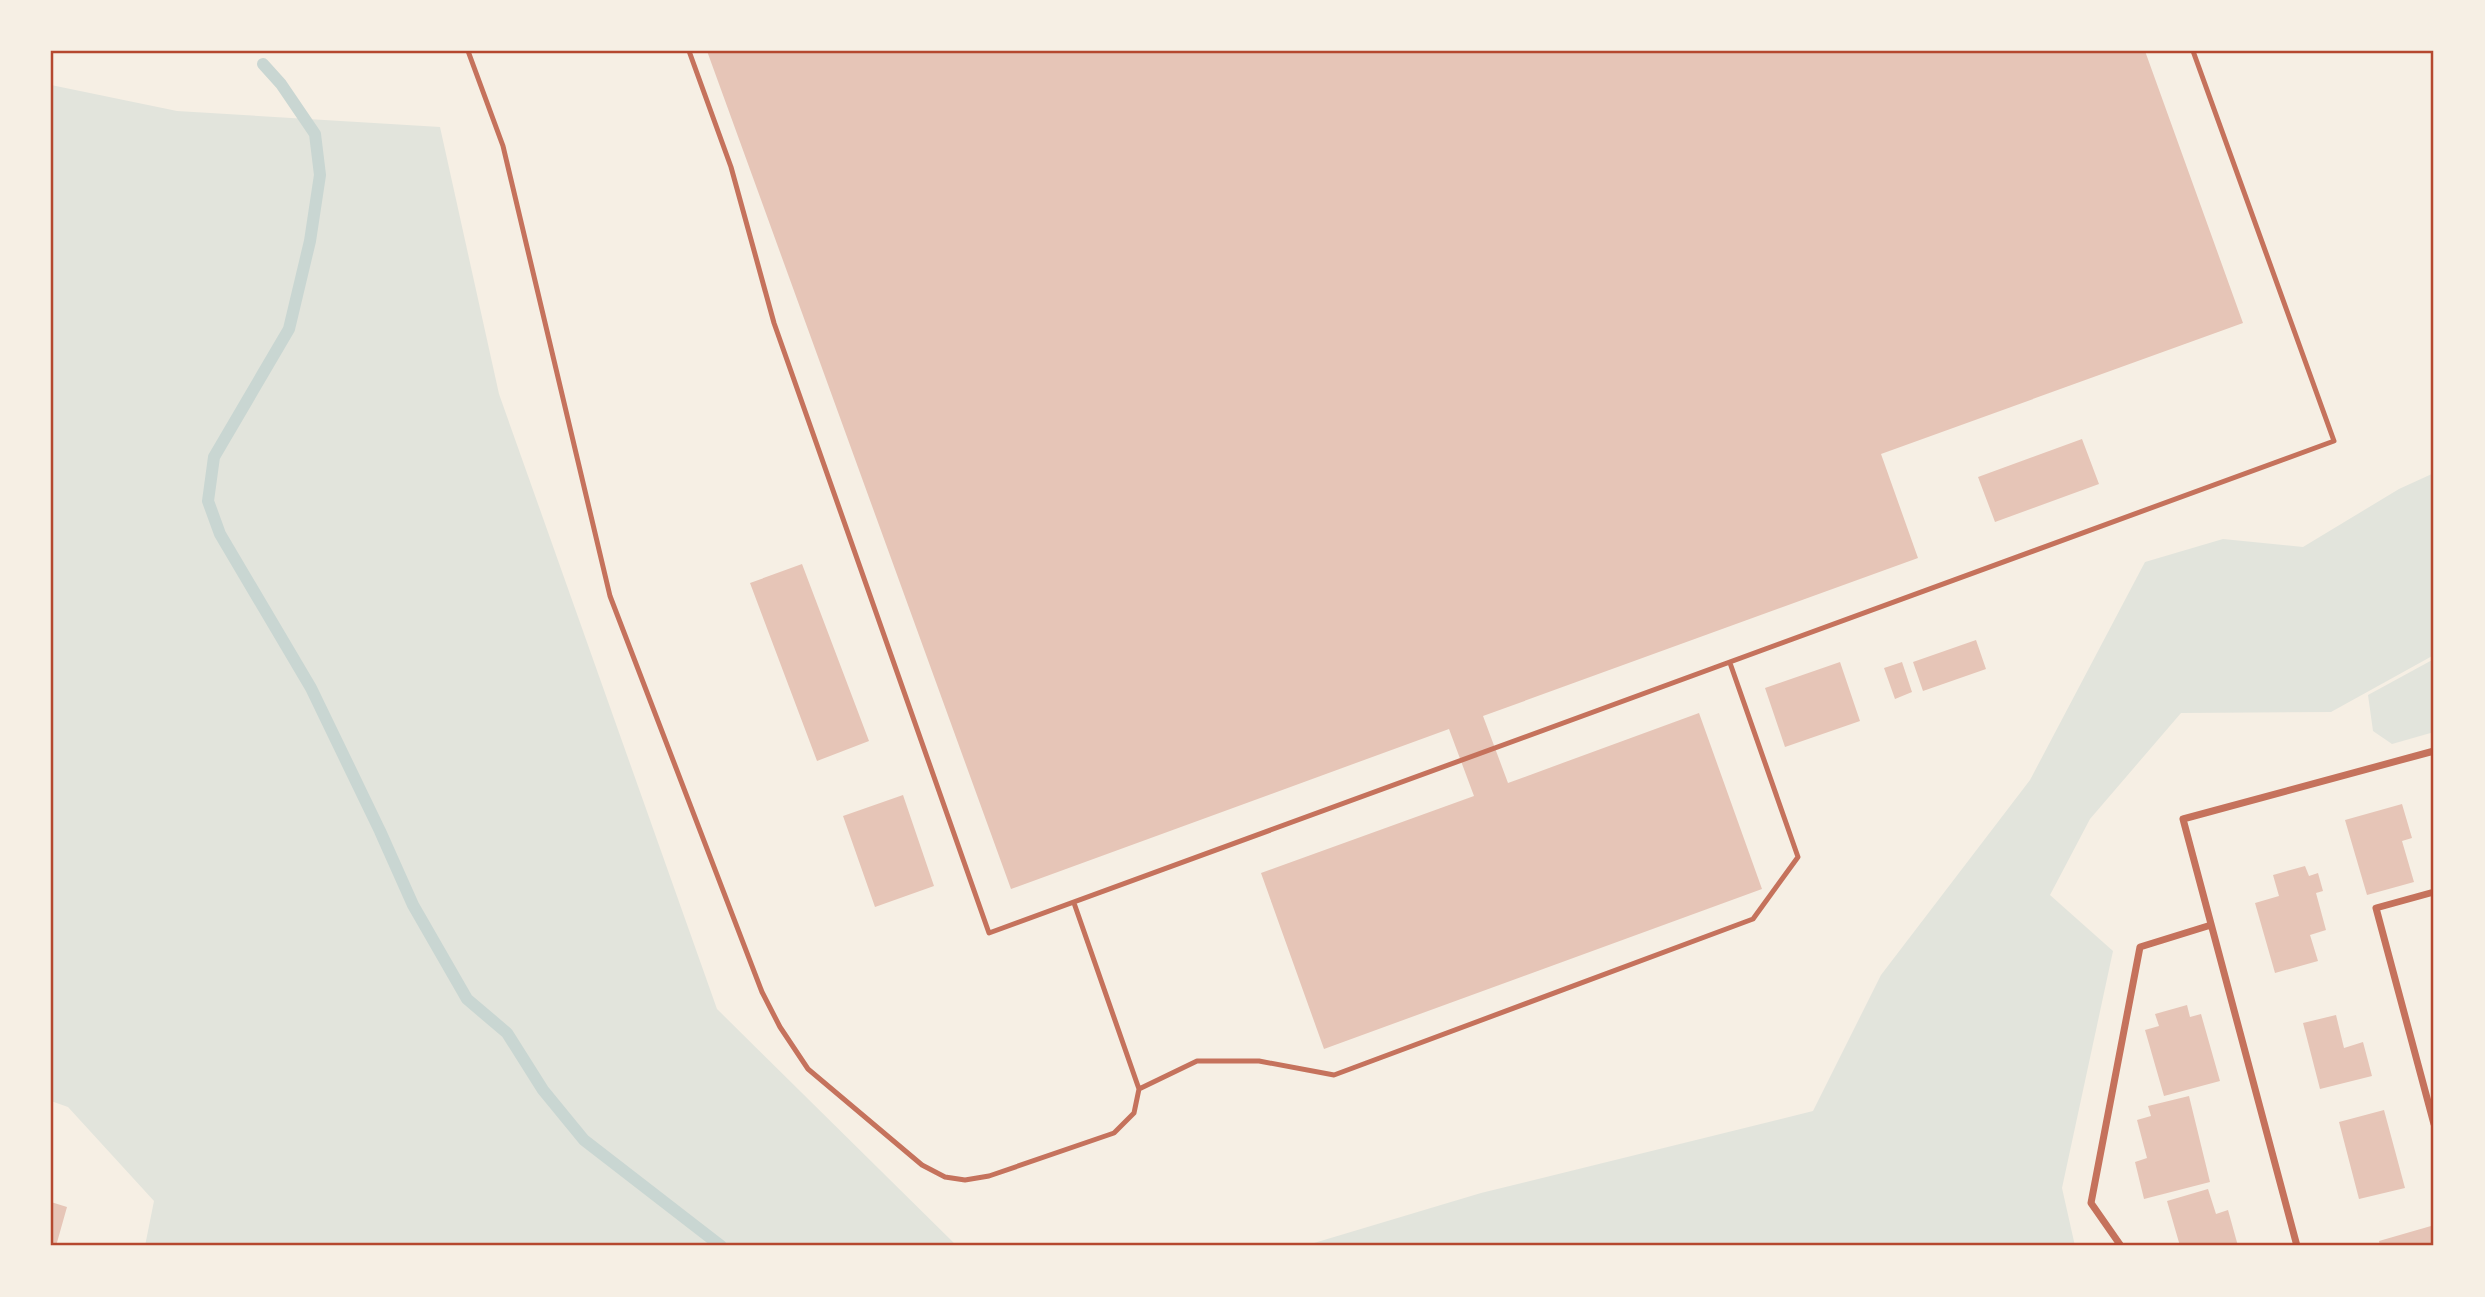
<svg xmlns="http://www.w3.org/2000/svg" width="2485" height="1297" viewBox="0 0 2485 1297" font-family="'Titillium Web',sans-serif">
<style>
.green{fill:#e2e4dc}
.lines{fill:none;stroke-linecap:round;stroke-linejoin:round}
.stream{stroke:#c9d6d2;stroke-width:12}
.building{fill:#e6c5b7}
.service{stroke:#c5725c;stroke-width:5}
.minor{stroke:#c5725c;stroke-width:7}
.neatline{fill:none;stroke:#b5482f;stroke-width:2.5}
</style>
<rect width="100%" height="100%" fill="#f6efe4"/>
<path class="green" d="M51,85L177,111L440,127L499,394L717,1009L957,1246H145L154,1201L68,1107L51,1101Z
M2434,473V655L2331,712L2181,713L2090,819L2050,895L2113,951L2062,1188L2075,1246H1304L1481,1193L1813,1111L1881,975L2030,780L2145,562L2223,539L2303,547L2399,489Z
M2434,659V732L2392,744L2373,731L2368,695Z"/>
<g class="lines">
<path class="stream" d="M263,64L281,84L315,134L320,175L310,241L289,329L214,457L208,501L220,534L311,688L380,831L413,905L467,999L507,1033L543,1090L584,1140L721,1246"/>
</g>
<path class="building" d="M707,51H2145L2243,323L1881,454L1918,558L1483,716L1508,783L1699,713L1762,889L1324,1049L1261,873L1474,796L1449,729L1011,889Z
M2082,439L2099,484L1995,522L1978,477Z
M802,564L869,741L817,761L750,583Z
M1976,640L1986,669L1923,691L1913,662Z
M1840,662L1860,721L1785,747L1765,688Z
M1902,662L1912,692L1895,699L1884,668Z
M903,795L934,886L875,907L843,816Z
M2402,804L2412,838L2402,841L2414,882L2367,895L2345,820Z
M2305,866L2309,876L2318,873L2323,891L2316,893L2326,930L2310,935L2318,961L2275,973L2255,903L2279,896L2273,875Z
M2187,1005L2190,1017L2201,1014L2220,1081L2164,1096L2145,1030L2159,1026L2155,1014Z
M2336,1015L2344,1048L2363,1042L2372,1076L2320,1089L2303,1023Z
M2189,1096L2210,1182L2144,1199L2135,1162L2147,1158L2137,1120L2151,1116L2148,1106Z
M2384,1110L2405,1188L2359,1199L2339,1122Z
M2208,1189L2216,1214L2228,1210L2238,1246H2180L2167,1201Z
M51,1202L67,1207L56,1246H51Z
M2431,1226L2434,1246H2380L2379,1241Z"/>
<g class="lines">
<path class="service" d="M468,51L503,146L610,596L762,992L780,1027L808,1069L922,1165L945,1177L965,1180L989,1176L1114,1133L1134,1113L1139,1089L1074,903
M689,51L731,167L774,323L989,933L2334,441L2193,51
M1139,1089L1197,1061H1259L1334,1075L1753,919L1798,857L1730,663"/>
<path class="minor" d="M2434,892L2376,908L2434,1124
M2121,1246L2091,1203L2140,947L2211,925
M2297,1246L2183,819L2434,751"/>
</g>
<rect width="2485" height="1297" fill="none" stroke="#f6efe4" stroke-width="105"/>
<rect x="52" y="52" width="2380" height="1192" class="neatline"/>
</svg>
